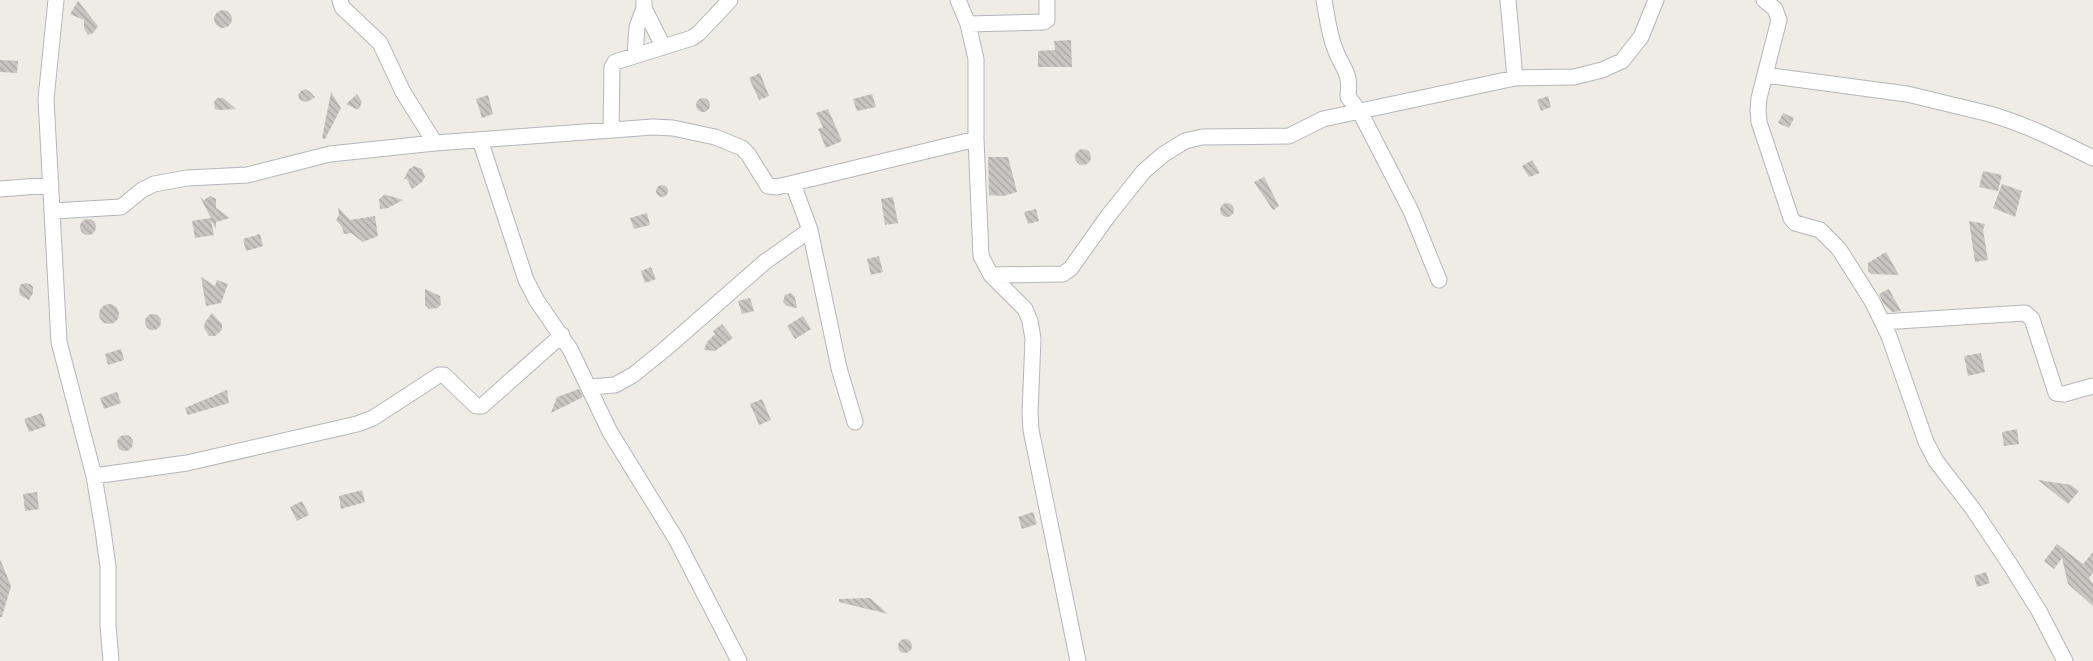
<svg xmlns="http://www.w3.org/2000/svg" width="2093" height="661" viewBox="0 0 2093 661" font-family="Montserrat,sans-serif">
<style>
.building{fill:url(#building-back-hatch)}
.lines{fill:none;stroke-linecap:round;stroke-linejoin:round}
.minor-casing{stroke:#b5b6ba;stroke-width:17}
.minor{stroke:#fff;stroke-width:15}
</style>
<defs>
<pattern id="building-back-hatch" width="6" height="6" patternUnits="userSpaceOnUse" patternTransform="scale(1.25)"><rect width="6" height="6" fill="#c9c6c2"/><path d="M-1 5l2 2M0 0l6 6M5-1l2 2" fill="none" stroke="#a6a4a1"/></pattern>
</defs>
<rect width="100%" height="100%" fill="#eeece5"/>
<path class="building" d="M78,1L98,26L93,33L88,35L84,29V20L70,14Z
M214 19a9 9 0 1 1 18 0a9 9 0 1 1-18 0Z
M1071,40L1072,67H1038V51L1055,50L1054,41Z
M0,60L18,61L17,73L0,72Z
M760,73L769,96L759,100L749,78Z
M305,89L309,91L315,97L307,102L300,100L298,95L301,91Z
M331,92L341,108L325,139L322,138Z
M357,94L362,102L359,109H356L346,104Z
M872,94L876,107L857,111L853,99Z
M488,95L493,114L482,118L476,99Z
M1548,96L1551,107L1541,111L1537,100Z
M217,98H223L236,109L220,110L215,109L214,102Z
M696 105a7 7 0 1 1 14 0a7 7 0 1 1-14 0Z
M828,109L842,141L826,148L818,129L823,127L816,113Z
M1783,113L1794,118L1789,128L1778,123Z
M1075 157a8 8 0 1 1 16 0a8 8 0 1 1-16 0Z
M988,157H1008L1017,192L1003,196L989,195Z
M1532,160L1540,173L1529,177L1522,166Z
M414,166L422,169L425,177L422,182L412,189L407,179H404L409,169Z
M1983,171L2002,175L1998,191L1979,187Z
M1264,177L1279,206L1273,210L1254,182Z
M2002,184L2022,191L2015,217L1993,208Z
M656 191a6 6 0 1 1 12 0a6 6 0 1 1-12 0Z
M384,195H387L403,200L388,208L380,209L379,199Z
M210,196L216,199V208L230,218L216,222V229L211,220L214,235L195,238L192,221L211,218L200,197L204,200Z
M893,197L898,223L885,225L881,199Z
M1220 210a7 7 0 1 1 14 0a7 7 0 1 1-14 0Z
M338,207L350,220L375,216L378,236L363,242L351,233L344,234L342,227L336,220L339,215Z
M1036,209L1039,221L1028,224L1024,212Z
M647,213L650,225L634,229L630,218Z
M80 227a8 8 0 1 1 16 0a8 8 0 1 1-16 0Z
M1969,221L1985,224L1983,230L1988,260L1975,262Z
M260,234L263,246L246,251L243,239Z
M1886,252L1899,275L1872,274L1868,271V263Z
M879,256L883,272L871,275L867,259Z
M651,267L656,279L645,283L641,271Z
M201,277L215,286L217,280L228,284L221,303L206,306Z
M25,283L30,284L33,287V293L29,300L21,296L19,292L20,285Z
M425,289L440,296L441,304L438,308L429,309L425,305Z
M1889,289L1901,311L1892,312L1883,303L1879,294Z
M791,293L795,297L797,308L787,306L783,302L785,295Z
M750,298L754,311L742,314L738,301Z
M99 314a10 10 0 1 1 20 0a10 10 0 1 1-20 0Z
M212,313L222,324V330L215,336H209L204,328L205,322Z
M145 322a8 8 0 1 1 16 0a8 8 0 1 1-16 0Z
M803,316L811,329L795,339L787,326Z
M722,324L733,338L715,351L704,350L707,342L715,334L713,331Z
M121,349L124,360L108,365L105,354Z
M1981,353L1985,372L1968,376L1964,356Z
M579,389L583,397L551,413L557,397Z
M227,390L229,403L188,415L185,408Z
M117,392L121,403L104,409L100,398Z
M762,399L771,420L759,425L750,404Z
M42,413L46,426L29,432L24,419Z
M2017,429L2019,444L2004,446L2002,432Z
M117 443a8 8 0 1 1 16 0a8 8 0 1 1-16 0Z
M2038,480L2071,485L2079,491L2068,504Z
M362,490L365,502L341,509L339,496Z
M37,492L39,509L25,511L23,494Z
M302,501L309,515L297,521L290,507Z
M1033,512L1037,524L1022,529L1018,517Z
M2057,544L2083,564L2093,552V573L2089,578L2093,584V606L2068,584L2062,558L2054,569L2044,561Z
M0,559L11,586L2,617H0Z
M1986,572L1990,583L1977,587L1974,576Z
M870,598L888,614L839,602V599Z
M898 646a7 7 0 1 1 14 0a7 7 0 1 1-14 0Z"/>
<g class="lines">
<g class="minor-casing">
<path id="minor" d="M56,0L46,99L59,342L94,476L103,530L108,567V625L111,661
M340,0L342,7L380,43L403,92L435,143
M644,0V8L663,46
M958,0L968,24L976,59V139L981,256L991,275L1025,309L1030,321L1033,339L1030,413L1031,430L1078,661
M1324,0C1327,16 1329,34 1335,49C1343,71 1351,70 1348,97L1360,112L1411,211L1439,280
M1508,0L1515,78
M1764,0L1775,9L1779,20L1759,98L1758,110L1759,122L1791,218L1795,223L1820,230L1839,249L1872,301L1889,336L1926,442L1936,461L1973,509L2011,566L2039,611L2065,661
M968,24L1044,22L1047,20V0
M635,55L637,27L644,8
M1765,75L1907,94L1986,113C2023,123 2059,141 2093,158
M611,130L612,67L615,62L692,38L699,33L730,0
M480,140L526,280L537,301L570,349L610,432L676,539L739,661
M793,184L810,230L839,368L855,422
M0,189L51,185
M53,211L121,207L142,190L154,184L187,178L247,175L330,154L435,143L653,127L673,128L715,137L742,148L748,154L768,186L777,187L976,139
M991,275L1063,274L1071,268L1108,216L1144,171L1164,154L1185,141L1202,137L1289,136L1323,119L1515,78L1574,77L1602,70L1622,61L1641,37L1656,0
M1882,322L2025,313L2032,319L2056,393L2064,394L2093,386
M590,387L615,385L633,375L664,350L766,261L810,230
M94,476L187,463L357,424L373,418L439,375H444L476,406H482L562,335"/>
</g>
<use href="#minor" class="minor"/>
</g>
</svg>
